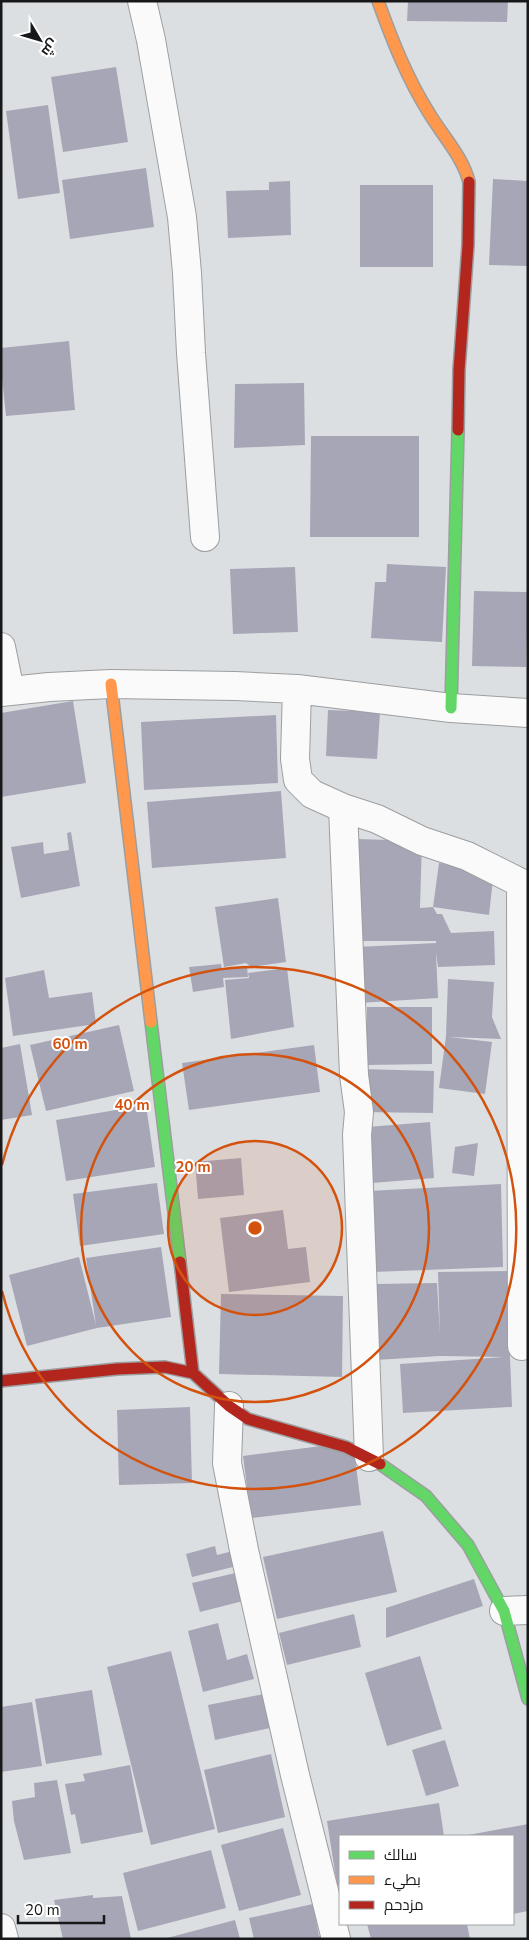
<svg xmlns="http://www.w3.org/2000/svg" width="529" height="1940" viewBox="0 0 529 1940" font-family="'Nunito Sans',Cairo,sans-serif">
<style>
.building{fill:#a7a6b7}
.lines{fill:none;stroke-linecap:round;stroke-linejoin:round}
.street-casing{stroke:#9c9e9f;stroke-width:30}
.fast-casing{stroke:#9c9e9f;stroke-width:14}
.slow-casing{stroke:#9c9e9f;stroke-width:14}
.jam-casing{stroke:#9c9e9f;stroke-width:14}
.street{stroke:#fafafb;stroke-width:28}
.fast{stroke:#63d668;stroke-width:11}
.slow{stroke:#ff974d;stroke-width:11}
.jam{stroke:#b3261e;stroke-width:11}
.ring{fill:none;stroke:#d3520d;stroke-width:2.5}
.centre{fill:#d3520d;stroke:#fff;stroke-width:2.5}
.ring-label{font-size:15px;text-anchor:middle;font-weight:bold;fill:#d3520d;stroke:#fff;stroke-width:4;stroke-linejoin:round;paint-order:stroke}
</style>
<rect width="100%" height="100%" fill="#dcdfe2"/>
<path class="building" d="M408,1H508L507,22L407,21Z
M116,67L128,142L63,152L51,77Z
M48,105L60,193L18,199L6,111Z
M146,168L154,227L70,239L62,180Z
M493,179L528,181V266L489,265Z
M290,181L291,235L228,238L226,191L269,190V182Z
M360,185H433V267H360Z
M69,341L75,410L6,416L1,369V348Z
M304,383L305,445L234,448L235,384Z
M311,436H419V537H310Z
M387,564L446,567L442,642L371,638L375,582H386Z
M295,567L298,632L233,634L230,569Z
M474,591L528,592L526,667L472,666Z
M73,701L86,783L1,797V713Z
M328,710L380,712L377,759L326,756Z
M276,715L278,783L144,790L141,722Z
M281,791L286,858L152,868L147,802Z
M71,832L80,886L21,898L11,847L43,842L44,854L69,850L67,833Z
M357,839L422,841L420,908L433,907L437,914H442L451,933L494,931L495,965L438,967L436,952L438,998L359,1003L357,947L436,943V941H357Z
M439,863L494,870L489,915L433,907Z
M278,898L286,962L251,967L246,963L224,967L215,907Z
M221,964L222,969L247,966L248,977L223,978L224,987L193,992L189,967Z
M287,968L294,1027L231,1039L225,980L249,978L248,973Z
M44,970L49,998L92,992L96,1024L13,1036L5,978Z
M448,979L494,982L492,1017L501,1039L449,1037L492,1042L485,1094L439,1088L446,1036Z
M367,1007H432V1064L367,1065Z
M119,1025L134,1091L46,1111L30,1045Z
M20,1044L32,1115L1,1120V1048Z
M314,1045L320,1092L189,1110L182,1063Z
M361,1069L434,1071L433,1113L359,1112Z
M146,1105L155,1167L66,1181L56,1120Z
M430,1122L434,1178L372,1183L367,1127Z
M478,1143L474,1176L452,1173L455,1147Z
M241,1158L244,1195L198,1199L195,1162Z
M157,1183L164,1234L80,1246L73,1194Z
M501,1184L503,1267L373,1272L369,1191Z
M283,1210L288,1249L306,1247L310,1282L229,1292L220,1218Z
M161,1247L171,1317L97,1328L27,1346L9,1275L79,1257L96,1325L86,1258Z
M510,1271V1357L512,1407L403,1413L400,1364L504,1357L440,1356L376,1360L375,1284L437,1283L440,1335L438,1272Z
M221,1294L343,1296L342,1377L219,1374Z
M190,1407L192,1483L119,1485L117,1410Z
M353,1442L361,1505L251,1518L243,1456Z
M383,1531L397,1592L277,1619L263,1557Z
M215,1546L217,1555L237,1550L241,1565L192,1577L186,1554Z
M244,1571L251,1599L200,1612L192,1583Z
M474,1579L483,1606L386,1638V1608Z
M354,1614L361,1647L287,1665L279,1633Z
M218,1623L227,1660L247,1654L254,1679L203,1692L188,1631Z
M171,1651L215,1829L151,1845L107,1667Z
M420,1656L442,1729L387,1746L365,1673Z
M92,1690L102,1755L46,1764L35,1699Z
M264,1694L270,1728L215,1740L208,1705Z
M32,1702L42,1766L1,1772V1707Z
M445,1740L459,1786L426,1796L412,1750Z
M271,1754L285,1817L218,1833L204,1770Z
M130,1765L143,1832L81,1844L75,1814L71,1815L65,1784L85,1781L83,1774Z
M57,1780L71,1853L24,1860L14,1821L12,1801L35,1797L34,1783Z
M439,1803L444,1836H340V1885H337L327,1821Z
M528,1824V1911L513,1914V1836L468,1835Z
M283,1828L301,1895L239,1911L221,1845Z
M211,1850L226,1908L138,1931L123,1873Z
M93,1895V1898L122,1896L131,1939H63L54,1900Z
M313,1904L319,1936L331,1934L332,1939H254L249,1918Z
M235,1920L240,1939H167V1938Z
M367,1924H467L470,1939H371Z"/>
<g class="lines">
<g class="street-casing">
<path id="street" d="M142,1L151,40L182,217L187,273L191,353L205,537
M1,647L10,691
M297,689L295,759L298,780L312,794L343,808L377,819L422,841L467,856L521,883L528,884
M1,692L49,687L111,684L235,686L297,689L451,708L528,713
M343,808L354,1075L359,1112L357,1135L369,1457
M521,883L522,1346
M229,1406L227,1463L244,1550L295,1775L336,1939
M504,1611L528,1610
M1,1928L4,1939"/>
</g>
<g class="fast-casing">
<path id="fast" d="M451,708L458,430
M151,1022L180,1262
M380,1464L426,1496L468,1545L504,1611L528,1699"/>
</g>
<g class="slow-casing">
<path id="slow" d="M378,1C392,40 407,78 429,113C442,135 463,157 469,182
M111,684L151,1022"/>
</g>
<g class="jam-casing">
<path id="jam" d="M458,430L459,370L468,245L469,182
M180,1262L193,1373
M1,1381L117,1369L165,1367L193,1373L229,1406L248,1419L346,1447L380,1464"/>
</g>
<use href="#street" class="street"/>
<use href="#fast" class="fast"/>
<use href="#slow" class="slow"/>
<use href="#jam" class="jam"/>
</g>
<circle cx="255" cy="1228" r="87" fill="#d3520d" fill-opacity=".12"/>
<g class="ring">
<circle cx="255" cy="1228" r="87"/>
<circle cx="255" cy="1228" r="174"/>
<path d="M2 1165A261 261 0 1 1 2 1291"/>
</g>
<circle cx="255" cy="1228" r="8" class="centre"/>
<g class="ring-label">
<text x="70" y="1049">60 m</text>
<text x="132" y="1110">40 m</text>
<text x="193" y="1172">20 m</text>
</g>
<rect width="529" height="1940" fill="none" stroke="#161819" stroke-width="5"/>
<rect x="339" y="1835" width="175" height="90" fill="#ffffff" stroke="#a2a3a3"/>
<rect x="349" y="1851" width="25" height="8" fill="#63d668" stroke="#a2a3a3"/>
<text x="384" y="1860" font-size="15" fill="#161819">سالك</text>
<rect x="349" y="1876" width="25" height="8" fill="#ff974d" stroke="#a2a3a3"/>
<text x="384" y="1885" font-size="15" fill="#161819">بطيء</text>
<rect x="349" y="1901" width="25" height="8" fill="#b3261e" stroke="#a2a3a3"/>
<text x="384" y="1910" font-size="15" fill="#161819">مزدحم</text>
<g transform="translate(40 40) rotate(128)" stroke="#ffffff" stroke-width="4" paint-order="stroke">
<path d="M0-4L9 19L0 12L-9 19Z" fill="#161819"/>
<text y="-8" font-size="14" font-weight="bold" text-anchor="middle" fill="#161819">ش</text>
</g>
<path d="M18 1915v8h86v-8" fill="none" stroke="#161819" stroke-width="2.5"/>
<text x="25" y="1915" font-size="15" fill="#161819" stroke="#ffffff" stroke-width="4" paint-order="stroke">20 m</text>
</svg>
